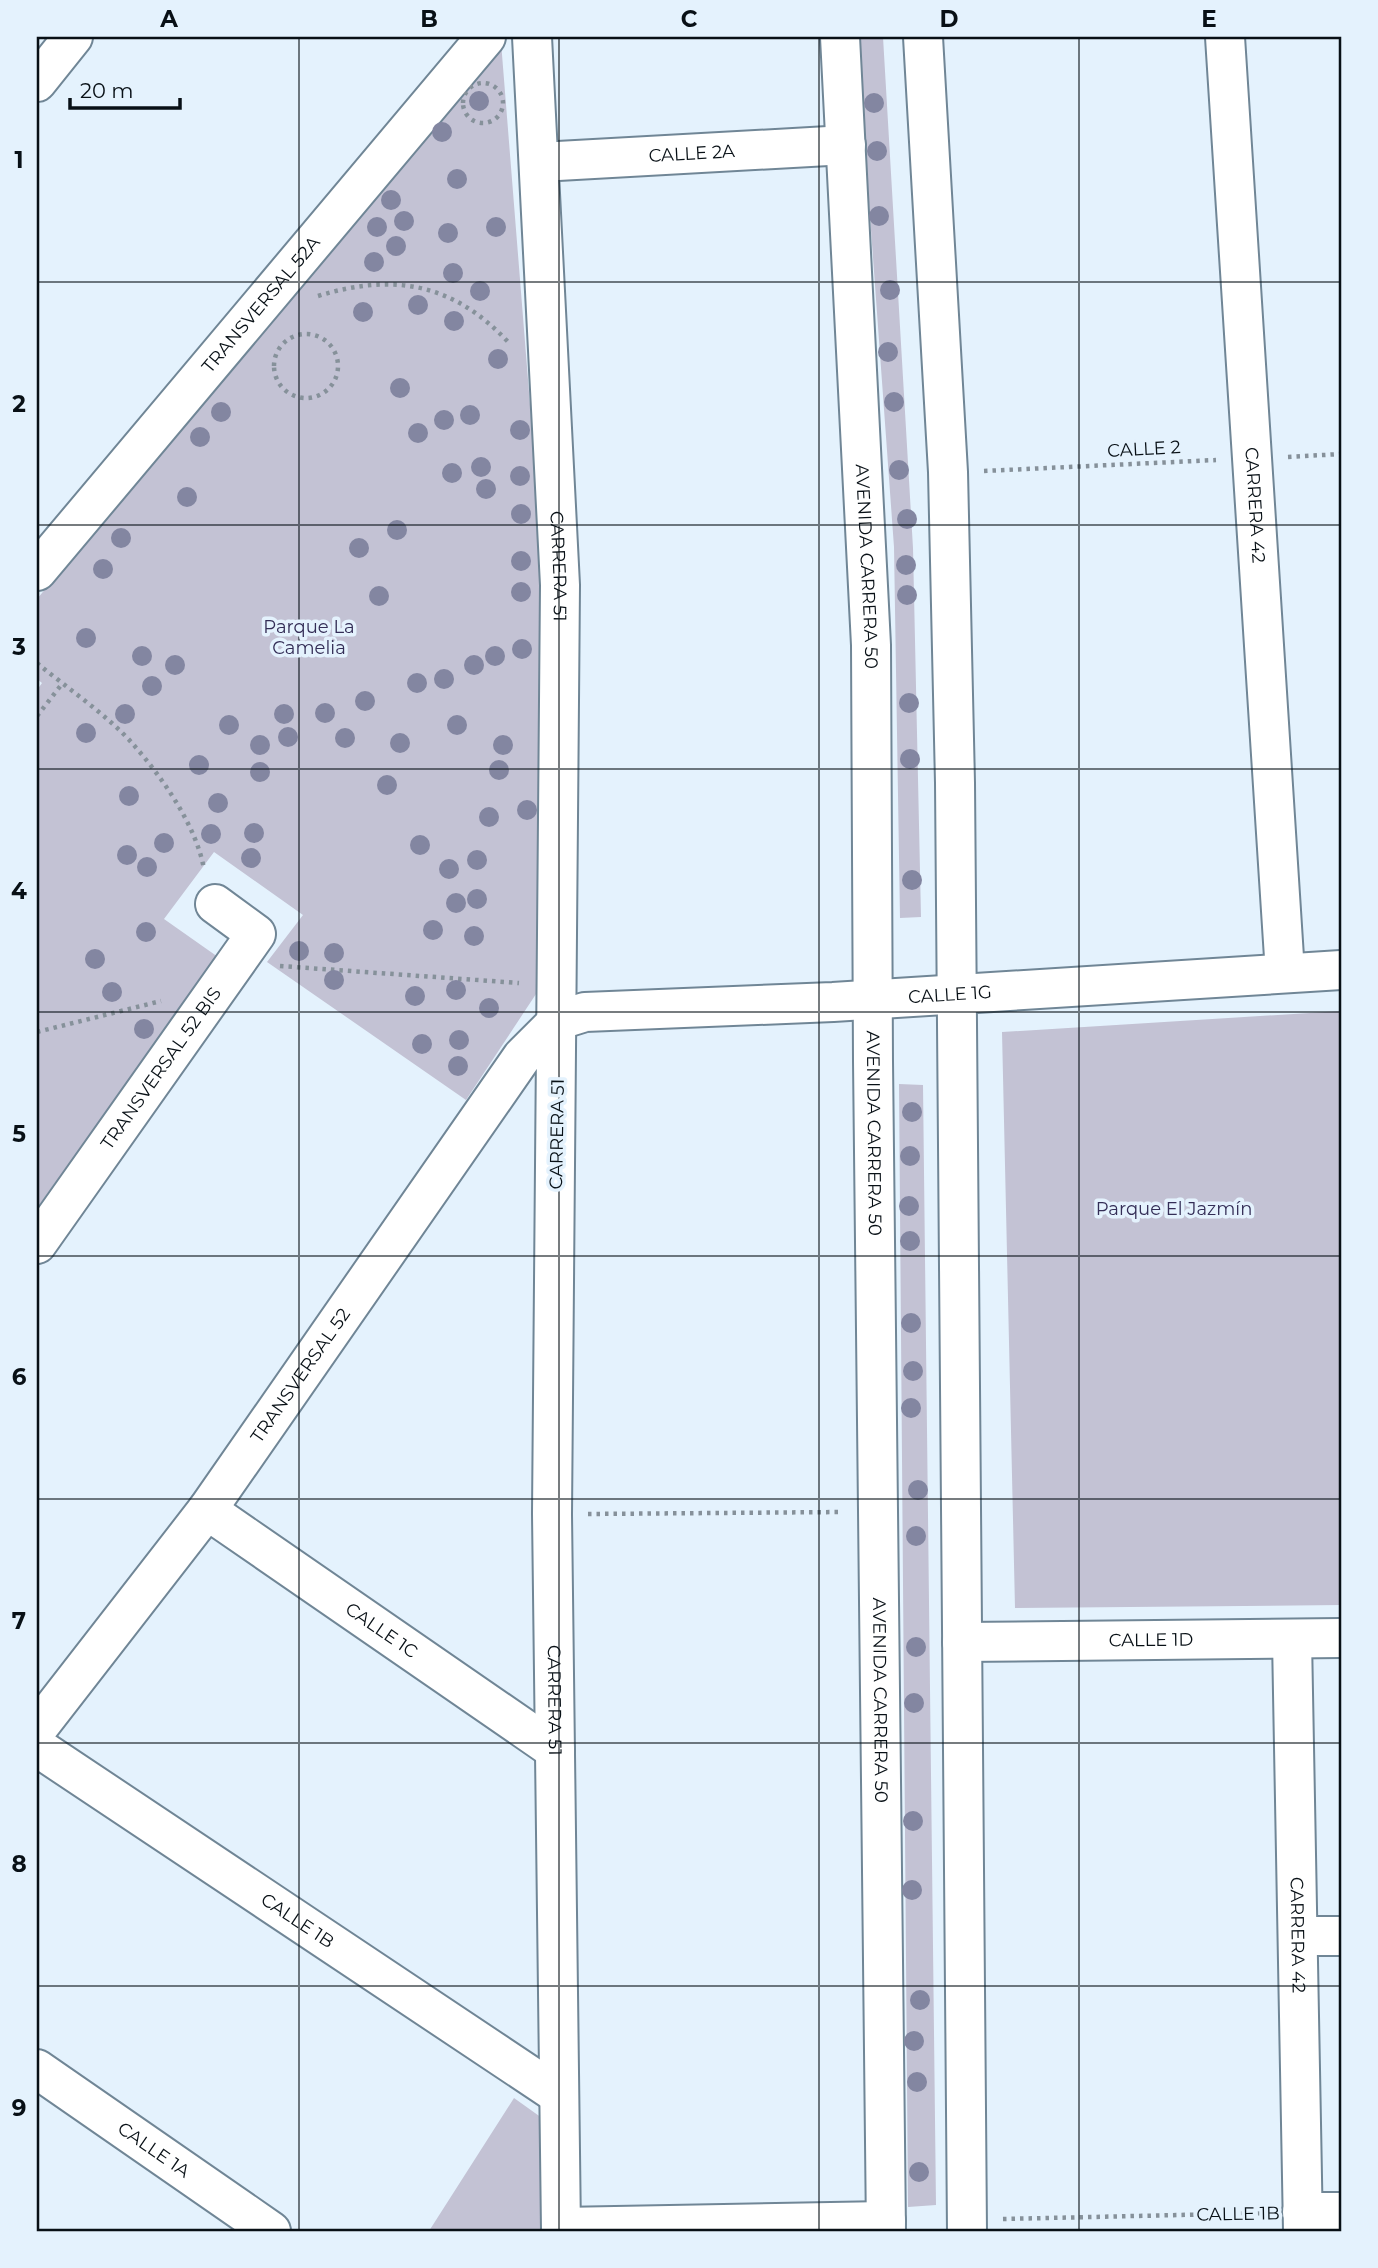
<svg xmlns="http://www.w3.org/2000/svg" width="1378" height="2268" viewBox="0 0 1378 2268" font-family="Montserrat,sans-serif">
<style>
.green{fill:#c3c2d4}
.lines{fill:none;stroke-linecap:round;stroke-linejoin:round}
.minor-casing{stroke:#708696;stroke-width:42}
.major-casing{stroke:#708696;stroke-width:42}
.path{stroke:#86919a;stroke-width:4.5;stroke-dasharray:3.5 5;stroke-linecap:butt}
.minor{stroke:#fff;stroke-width:38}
.major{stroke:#fff;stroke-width:38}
.tree{fill:#8386a1}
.grid{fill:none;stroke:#081016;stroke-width:2;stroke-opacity:0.55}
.labels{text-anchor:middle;stroke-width:7;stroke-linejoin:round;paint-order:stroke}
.street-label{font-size:18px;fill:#081016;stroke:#e4f2fd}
.park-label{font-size:18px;fill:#332d56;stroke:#e4f2fd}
.neatline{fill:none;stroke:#081016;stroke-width:2.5}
.grid-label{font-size:23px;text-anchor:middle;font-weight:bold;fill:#081016}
</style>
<rect width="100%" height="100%" fill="#e4f2fd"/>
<path class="green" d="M857,37H883L913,548L921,917L900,918L894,547Z
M501,42L543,567L538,991L466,1100L267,962L303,915L214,852L164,919L218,957L37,1208V690L42,683L37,679V599Z
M1341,1011V1605L1015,1608L1002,1032Z
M899,1084L923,1085L936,2205L908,2207Z
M514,2098L542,2118L540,2231H429Z"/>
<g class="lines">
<g class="minor-casing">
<g id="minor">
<path id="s1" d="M532,37L560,585L552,1514L561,2231"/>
<path id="s2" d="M1225,37L1285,973"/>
<path d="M37,82L73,37"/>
<path id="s3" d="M540,162L846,145"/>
<path id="s4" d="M37,571L486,37"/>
<path id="s5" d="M37,1244L256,934L215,904"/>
<path id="s6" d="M207,1510L555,1750"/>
<path id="s7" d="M1292,1639L1303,2231"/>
<path id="s8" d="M962,1642L1341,1638"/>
<path id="s9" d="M37,1729L207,1510L522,1057L559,1020L585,1012L833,1002L1341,970"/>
<path id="s10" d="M37,1747L559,2095"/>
<path d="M1298,1936H1341"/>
<path id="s11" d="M37,2069L271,2231"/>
<path d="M1302,2212H1341"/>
<path d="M561,2227L886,2221"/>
</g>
</g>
<g class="major-casing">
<g id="major">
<path id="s12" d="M840,37L871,645L873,1061L886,2231"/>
<path d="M923,37L948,472L955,783L967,2231"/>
</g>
</g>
<path class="path" d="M463 103a20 20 0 1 1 40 0a20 20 0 1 1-40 0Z
M318,296C395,272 455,284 510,344
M274 366a32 32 0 1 1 64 0a32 32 0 1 1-64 0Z
M1288,457L1341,454
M984,471L1216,460
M37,663C67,688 107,715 132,743C162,777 196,825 204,869
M37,716L62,684
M280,966L519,983
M37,1032L161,1001
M588,1514L842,1512
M1003,2219L1267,2213"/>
<use href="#minor" class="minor"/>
<use href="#major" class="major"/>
</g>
<g class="tree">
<circle cx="479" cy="101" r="10"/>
<circle cx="874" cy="103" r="10"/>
<circle cx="442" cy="132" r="10"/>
<circle cx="877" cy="151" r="10"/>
<circle cx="457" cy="179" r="10"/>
<circle cx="391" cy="200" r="10"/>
<circle cx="879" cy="216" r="10"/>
<circle cx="404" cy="221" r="10"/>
<circle cx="377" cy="227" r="10"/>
<circle cx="496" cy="227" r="10"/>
<circle cx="448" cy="233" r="10"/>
<circle cx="396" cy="246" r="10"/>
<circle cx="374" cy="262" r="10"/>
<circle cx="453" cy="273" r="10"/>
<circle cx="890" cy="290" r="10"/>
<circle cx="480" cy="291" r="10"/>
<circle cx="418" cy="305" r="10"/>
<circle cx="363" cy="312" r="10"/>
<circle cx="454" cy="321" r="10"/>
<circle cx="888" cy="352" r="10"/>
<circle cx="498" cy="359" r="10"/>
<circle cx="400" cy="388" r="10"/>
<circle cx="894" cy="402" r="10"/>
<circle cx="221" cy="412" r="10"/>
<circle cx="470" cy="415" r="10"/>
<circle cx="444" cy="420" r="10"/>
<circle cx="520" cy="430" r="10"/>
<circle cx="418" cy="433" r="10"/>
<circle cx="200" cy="437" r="10"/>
<circle cx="481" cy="467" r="10"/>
<circle cx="899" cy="470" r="10"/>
<circle cx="452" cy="473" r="10"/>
<circle cx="520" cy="476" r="10"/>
<circle cx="486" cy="489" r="10"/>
<circle cx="187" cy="497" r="10"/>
<circle cx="521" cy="514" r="10"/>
<circle cx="907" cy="519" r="10"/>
<circle cx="397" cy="530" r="10"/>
<circle cx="121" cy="538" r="10"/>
<circle cx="359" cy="548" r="10"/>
<circle cx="521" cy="561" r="10"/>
<circle cx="906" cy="565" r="10"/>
<circle cx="103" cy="569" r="10"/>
<circle cx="521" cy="592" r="10"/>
<circle cx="907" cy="595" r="10"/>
<circle cx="379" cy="596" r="10"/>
<circle cx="86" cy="638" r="10"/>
<circle cx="522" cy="649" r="10"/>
<circle cx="142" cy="656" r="10"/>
<circle cx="495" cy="656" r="10"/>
<circle cx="175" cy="665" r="10"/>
<circle cx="474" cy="665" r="10"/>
<circle cx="444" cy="679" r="10"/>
<circle cx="417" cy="683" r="10"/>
<circle cx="152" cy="686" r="10"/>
<circle cx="365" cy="701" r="10"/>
<circle cx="909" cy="703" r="10"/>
<circle cx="325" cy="713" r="10"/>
<circle cx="125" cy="714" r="10"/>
<circle cx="284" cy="714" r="10"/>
<circle cx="229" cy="725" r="10"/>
<circle cx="457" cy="725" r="10"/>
<circle cx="86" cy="733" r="10"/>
<circle cx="288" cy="737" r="10"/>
<circle cx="345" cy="738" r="10"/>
<circle cx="400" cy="743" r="10"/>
<circle cx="260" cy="745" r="10"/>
<circle cx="503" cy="745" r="10"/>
<circle cx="910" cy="759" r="10"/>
<circle cx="199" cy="765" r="10"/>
<circle cx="499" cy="770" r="10"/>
<circle cx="260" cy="772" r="10"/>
<circle cx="387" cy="785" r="10"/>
<circle cx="129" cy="796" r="10"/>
<circle cx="218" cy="803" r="10"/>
<circle cx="527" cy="810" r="10"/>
<circle cx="489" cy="817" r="10"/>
<circle cx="254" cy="833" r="10"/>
<circle cx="211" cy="834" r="10"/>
<circle cx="164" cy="843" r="10"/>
<circle cx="420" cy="845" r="10"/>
<circle cx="127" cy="855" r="10"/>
<circle cx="251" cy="858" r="10"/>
<circle cx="477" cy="860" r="10"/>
<circle cx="147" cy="867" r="10"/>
<circle cx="449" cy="869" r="10"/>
<circle cx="912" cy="880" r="10"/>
<circle cx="477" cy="899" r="10"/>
<circle cx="456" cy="903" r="10"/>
<circle cx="433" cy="930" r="10"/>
<circle cx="146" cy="932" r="10"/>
<circle cx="474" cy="936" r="10"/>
<circle cx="299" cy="951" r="10"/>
<circle cx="334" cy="953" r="10"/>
<circle cx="95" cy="959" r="10"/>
<circle cx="334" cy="980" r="10"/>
<circle cx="456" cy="990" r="10"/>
<circle cx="112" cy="992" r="10"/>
<circle cx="415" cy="996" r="10"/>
<circle cx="489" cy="1008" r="10"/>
<circle cx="144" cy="1029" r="10"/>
<circle cx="459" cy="1040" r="10"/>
<circle cx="422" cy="1044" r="10"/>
<circle cx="458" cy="1066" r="10"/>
<circle cx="912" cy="1112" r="10"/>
<circle cx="910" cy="1156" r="10"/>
<circle cx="909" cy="1206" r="10"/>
<circle cx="910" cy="1241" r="10"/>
<circle cx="911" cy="1323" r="10"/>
<circle cx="913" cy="1371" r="10"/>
<circle cx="911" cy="1408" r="10"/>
<circle cx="918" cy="1490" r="10"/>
<circle cx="916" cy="1536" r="10"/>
<circle cx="916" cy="1647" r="10"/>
<circle cx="914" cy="1703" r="10"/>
<circle cx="913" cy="1821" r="10"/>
<circle cx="912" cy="1890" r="10"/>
<circle cx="920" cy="2000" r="10"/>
<circle cx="914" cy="2041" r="10"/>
<circle cx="917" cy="2082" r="10"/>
<circle cx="919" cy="2172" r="10"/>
</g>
<path class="grid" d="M299,37V2231M559,37V2231M819,37V2231M1079,37V2231M37,282H1341M37,525H1341M37,769H1341M37,1012H1341M37,1256H1341M37,1499H1341M37,1743H1341M37,1986H1341"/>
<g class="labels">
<g class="street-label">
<text dy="6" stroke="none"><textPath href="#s3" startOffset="152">CALLE 2A</textPath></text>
<text dy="6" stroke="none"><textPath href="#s4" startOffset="348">TRANSVERSAL 52A</textPath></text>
<text transform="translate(1144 449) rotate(-3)" y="6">CALLE 2</text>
<text dy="6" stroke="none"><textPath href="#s2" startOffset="469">CARRERA 42</textPath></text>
<text dy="6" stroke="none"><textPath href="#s1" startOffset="530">CARRERA 51</textPath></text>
<text dy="6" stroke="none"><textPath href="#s12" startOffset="530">AVENIDA CARRERA 50</textPath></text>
<text dy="6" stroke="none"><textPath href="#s9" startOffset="1274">CALLE 1G</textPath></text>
<text dy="6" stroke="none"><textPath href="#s5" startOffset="215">TRANSVERSAL 52 BIS</textPath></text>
<text transform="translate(557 1134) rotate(-89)" y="6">CARRERA 51</text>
<text dy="6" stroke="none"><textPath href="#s12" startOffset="1097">AVENIDA CARRERA 50</textPath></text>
<text dy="6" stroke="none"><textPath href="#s9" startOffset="441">TRANSVERSAL 52</textPath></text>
<text dy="6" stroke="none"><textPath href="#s6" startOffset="212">CALLE 1C</textPath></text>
<text dy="6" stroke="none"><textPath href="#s8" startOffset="189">CALLE 1D</textPath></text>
<text dy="6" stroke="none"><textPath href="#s1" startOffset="1664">CARRERA 51</textPath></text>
<text dy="6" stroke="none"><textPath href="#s12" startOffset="1664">AVENIDA CARRERA 50</textPath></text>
<text dy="6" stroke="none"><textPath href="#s10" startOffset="313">CALLE 1B</textPath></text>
<text dy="6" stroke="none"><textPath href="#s7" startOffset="296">CARRERA 42</textPath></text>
<text dy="6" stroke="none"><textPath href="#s11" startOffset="142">CALLE 1A</textPath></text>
<text transform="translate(1238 2214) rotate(-1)" y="6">CALLE 1B</text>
</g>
<g class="park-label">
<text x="309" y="633">Parque La<tspan x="309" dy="21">Camelia</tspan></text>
<text x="1174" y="1215">Parque El Jazmín</text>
</g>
</g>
<rect width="1378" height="2268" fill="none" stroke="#e4f2fd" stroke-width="77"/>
<path d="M70 98v10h110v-10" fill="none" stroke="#081016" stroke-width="3.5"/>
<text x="80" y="98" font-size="21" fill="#081016" stroke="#e4f2fd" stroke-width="5" paint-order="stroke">20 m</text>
<rect x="38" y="38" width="1302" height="2192" class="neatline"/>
<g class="grid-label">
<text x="169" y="27">A</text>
<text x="429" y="27">B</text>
<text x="689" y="27">C</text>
<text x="949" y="27">D</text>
<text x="1209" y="27">E</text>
<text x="19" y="168">1</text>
<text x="19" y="412">2</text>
<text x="19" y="655">3</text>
<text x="19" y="899">4</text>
<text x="19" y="1142">5</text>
<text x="19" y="1385">6</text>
<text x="19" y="1629">7</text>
<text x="19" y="1872">8</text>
<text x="19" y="2116">9</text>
</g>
</svg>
